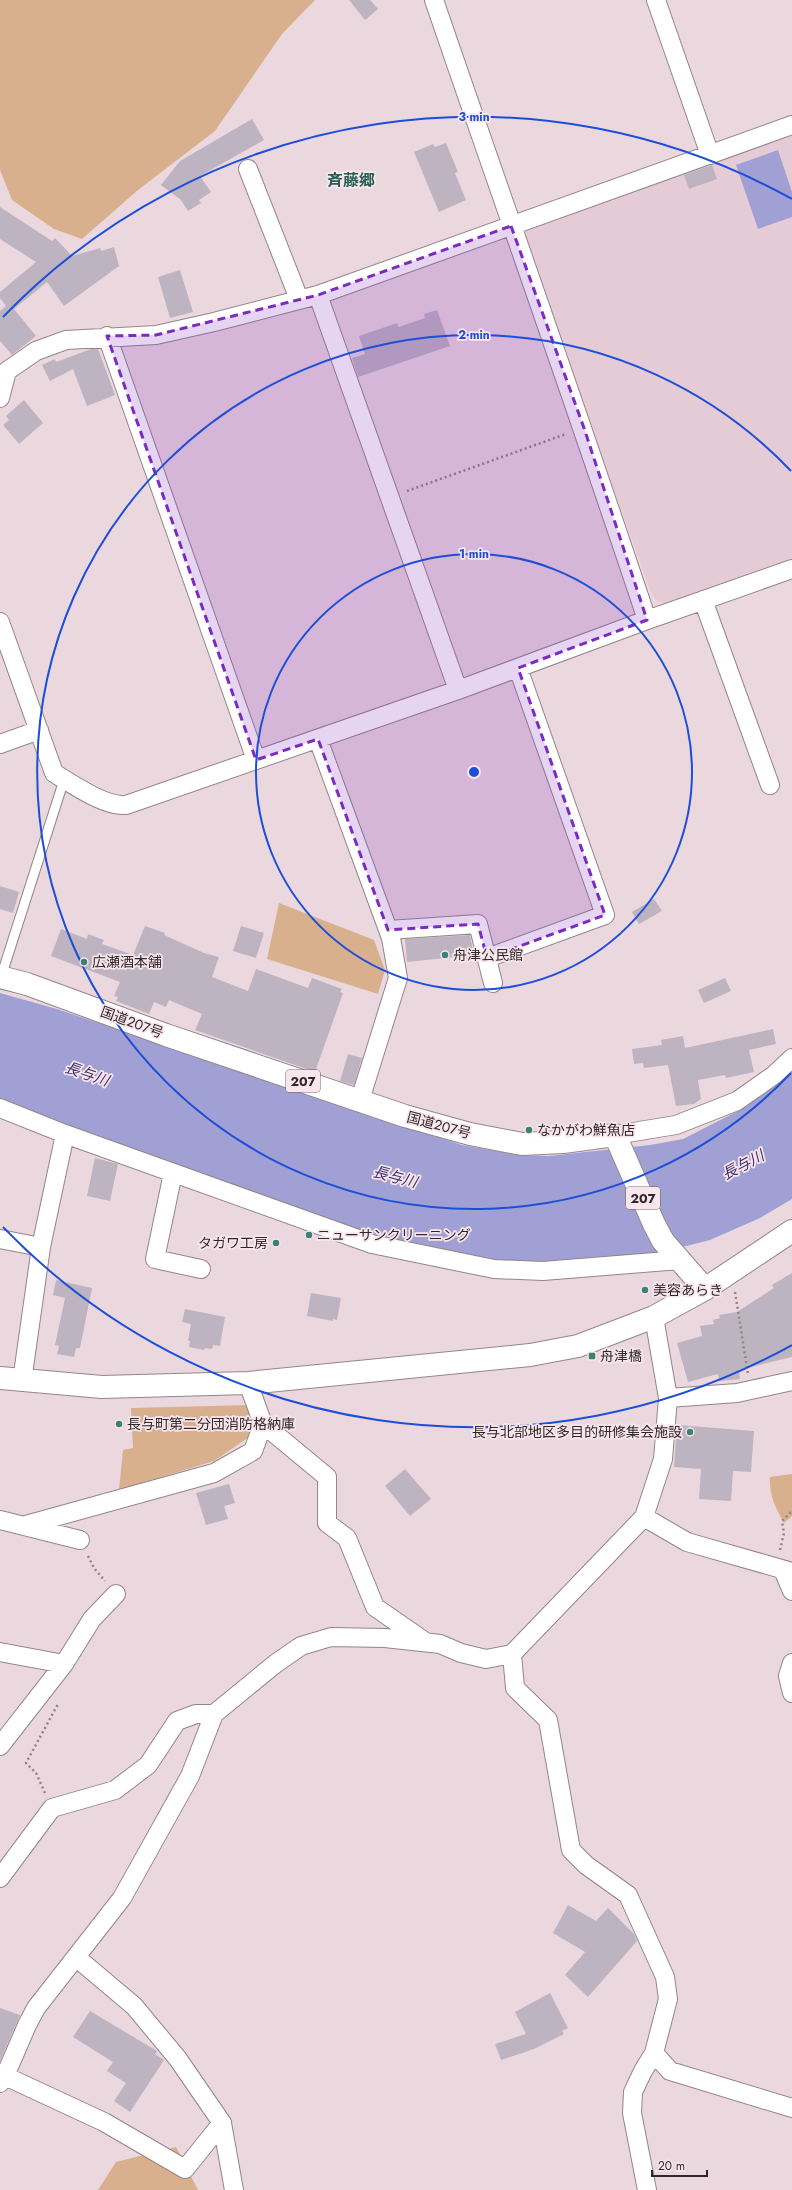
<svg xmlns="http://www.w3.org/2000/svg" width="792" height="2190" viewBox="0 0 792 2190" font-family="Jost,'Noto Sans JP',sans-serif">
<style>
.built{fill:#e5cbd5}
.green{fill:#d8b08d}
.water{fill:#a1a0d5}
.building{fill:#beb3c1}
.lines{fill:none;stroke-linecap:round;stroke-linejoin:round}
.lane-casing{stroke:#95848a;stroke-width:11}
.street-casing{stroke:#95848a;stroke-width:20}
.secondary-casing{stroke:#95848a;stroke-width:24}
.highway-casing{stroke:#95848a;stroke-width:24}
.path{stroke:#908387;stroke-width:2.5;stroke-dasharray:2 3;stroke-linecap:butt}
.lane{stroke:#fff;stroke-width:9}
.street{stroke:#fff;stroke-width:18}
.secondary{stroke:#fff;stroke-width:22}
.highway{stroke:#fff;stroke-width:22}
.marked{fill:#7b2cbf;fill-opacity:0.2;stroke:#7b2cbf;stroke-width:3;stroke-dasharray:8 5;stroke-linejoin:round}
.ring{fill:none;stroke:#1d4ed8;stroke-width:2}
.poi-dot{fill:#3d8176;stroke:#f9e6ec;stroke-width:1.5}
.labels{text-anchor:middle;stroke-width:3.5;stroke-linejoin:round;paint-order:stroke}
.shield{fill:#f9e6ec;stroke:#6c6164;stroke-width:1}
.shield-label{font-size:13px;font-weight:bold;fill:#2f282a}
.poi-label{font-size:14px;fill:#2f282a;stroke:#f9e6ec;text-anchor:start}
.street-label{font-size:14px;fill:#2f282a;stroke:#f9e6ec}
.water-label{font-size:15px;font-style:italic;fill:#383171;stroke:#f9e6ec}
.quarter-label{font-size:16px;font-weight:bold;fill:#265d54;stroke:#f9e6ec}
.centre{fill:#1d4ed8;stroke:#f9e6ec;stroke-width:2}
.ring-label{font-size:12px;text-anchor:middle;font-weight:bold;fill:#1d4ed8;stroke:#f9e6ec;stroke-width:3.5;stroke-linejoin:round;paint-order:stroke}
</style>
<rect width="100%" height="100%" fill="#ebd8df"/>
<path class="built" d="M792,127V563L675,604L663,603L655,599L650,590L523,237L526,224Z"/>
<path class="green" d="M0,0H315L282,34L215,131L138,190L82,239L54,229L12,200L0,170Z
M279,903L374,940L385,970L378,994L267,959Z
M249,1405L251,1426L249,1437L214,1461L119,1490L123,1450L133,1448L131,1408Z
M792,1474V1516L784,1523C775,1507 769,1495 770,1477Z
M176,2147L198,2190H98L116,2162Z"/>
<path class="water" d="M778,150L792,192V217L758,229L736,165Z
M0,993L57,1009L462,1145L518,1155L549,1156L650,1145L683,1139L742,1109L780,1080L792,1068V1199L760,1218L710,1240L647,1256L561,1262H493L371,1234L232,1188L0,1099Z"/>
<path class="building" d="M349,0H370L378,9L365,20Z
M252,119L264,140L200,176L211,192L199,200L201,203L188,211L181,200L161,185L180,161Z
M446,143L458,172L455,173L466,200L439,212L414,152L433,144L435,147Z
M712,165L717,179L689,189L684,175Z
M0,207L52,241L55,238L72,256L100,248L101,251L114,247L119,266L64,306L47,282L14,309L36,336L12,355L0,341V311L6,306L0,298V292L36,262L0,239Z
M180,270L193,312L170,318L158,277Z
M437,310L450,346L358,377L352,358L365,354L359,336L397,323L399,327L425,318L424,314Z
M91,349H98L115,395L87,406L73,369L50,381L42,365L55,359L56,362Z
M24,400L43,423L19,444L3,425L9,420L6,416Z
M0,886L19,892L13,913L0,909Z
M654,899L662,911L639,924L632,912Z
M145,926L165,933L164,935L204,953L219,957L212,977L248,991L256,969L308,988L312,978L342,989L340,992L343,993L315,1072L195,1030L202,1014L169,1000L166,1007L154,1002L149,1014L116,1001L118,997L114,996L120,982L51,956L61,929L87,939L88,934L104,940L102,944L133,955Z
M241,926L264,933L256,958L233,951Z
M470,935L475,960L455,961V957L407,962L405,939Z
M725,978L731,991L704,1003L698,990Z
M773,1029L776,1044L749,1050L754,1072L726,1078L725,1075L698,1080L701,1099L694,1104L676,1106L668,1065L644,1068L643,1063L634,1064L632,1049L662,1045L661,1040L683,1036L685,1048Z
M348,1054L362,1058L354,1085L340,1081Z
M95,1158L118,1164L110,1201L87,1196Z
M792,1273V1357L739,1370L740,1379L719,1381L718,1374L688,1382L677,1343L702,1336L700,1326L714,1324L713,1320L720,1318L719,1315L737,1312L774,1288L772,1285Z
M56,1280L92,1288L80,1348H76L74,1357L57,1354L59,1346L55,1345L65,1298L53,1295Z
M311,1293L341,1298L337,1320L333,1319V1321L307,1316Z
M185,1309L225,1317L220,1346L213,1345L212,1349L205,1348L204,1350L189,1347L190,1341H188L191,1324L182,1322Z
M677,1425L754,1431L751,1472L733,1471L731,1501L699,1499L701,1469L674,1467Z
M405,1469L431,1499L410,1516L385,1486Z
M229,1484L235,1503L224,1506L228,1519L206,1525L196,1493Z
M568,1905L596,1921L608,1908L634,1934L637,1941L588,1997L565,1975L585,1952L553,1933Z
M550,1993L568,2028L562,2031L564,2034L534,2049L501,2060L495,2044L526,2034L515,2012Z
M0,2008L20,2015L0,2061Z
M90,2011L157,2051L155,2054L164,2060L130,2112L114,2101L126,2083L107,2071L113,2062L73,2037Z"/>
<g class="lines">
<g class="lane-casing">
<path id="lane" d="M1,977L64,780"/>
</g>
<g class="street-casing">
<path id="street" d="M434,0C505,207 578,412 647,620
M656,0L710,155
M248,169L299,299
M318,295L458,690
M107,336L256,760
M0,398L7,371L36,351L66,340L156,335L214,322L318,295L792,125
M703,600L770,785
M0,622L54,773C72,784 105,807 126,805L458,690L647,620L792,569
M318,739L391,938L398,978L360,1100
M0,744L39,730
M388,930L478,924L493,983
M487,958L605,915L518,668
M0,1108L65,1134L372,1244L494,1269L543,1271L680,1260
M615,1135L676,1125L737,1101L774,1075L792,1058
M173,1173L155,1259L201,1269
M0,1239L41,1247
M22,1381L41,1247L65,1134
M668,1398L737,1393L792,1381
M263,1424L327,1477V1523L347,1538L375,1607L424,1641
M644,1517L687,1542L792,1572
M0,1520L80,1540
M26,1525L214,1473L253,1451L263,1424L248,1383
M783,1570L792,1591
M0,1652L64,1664
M512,1654L515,1688L548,1720L571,1850L586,1865L628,1895L665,1977L668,1999L654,2053L643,2071L633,2092L632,2113L647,2190
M792,1663L788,1676L792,1693
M0,1746L64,1664L92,1619L116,1594
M0,1878L52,1808L115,1790L148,1765L177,1721L196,1714H214
M654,2053L670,2071L792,2108
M5,2076L104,2122L185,2169L222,2123L178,2059L134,2006L77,1958
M0,2083L5,2076L27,2025L36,2008L122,1898L190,1776L214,1714L275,1664L301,1646L331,1637L385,1638L440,1644L461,1653L486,1659L512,1654L644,1517L663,1459L668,1398L654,1317
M222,2123L234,2190"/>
</g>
<g class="secondary-casing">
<path id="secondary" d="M0,1378L102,1387L248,1383L530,1355L578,1346L654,1317L705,1289"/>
</g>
<g class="highway-casing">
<path id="highway" d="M0,977L27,984L166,1035L405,1116L470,1134L522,1144L563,1142L615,1135L654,1224L663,1241L705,1289L792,1231"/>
</g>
<path class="path" d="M407,491L566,434
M735,1292L748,1374
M780,1550L784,1533L782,1521L792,1511
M88,1556L94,1568L105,1581
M45,1793L36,1773L26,1763L58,1704"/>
<use href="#lane" class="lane"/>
<use href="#street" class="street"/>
<use href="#secondary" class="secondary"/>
<use href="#highway" class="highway"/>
</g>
<path class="marked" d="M511,226L584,428L647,620L518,668L605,915L487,958L478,924L388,930L318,739L256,760L107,336L156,335L318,295Z"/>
<g class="ring">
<circle cx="474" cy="772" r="218"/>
<path d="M791 1073A437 437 0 1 1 791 471"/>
<path d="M792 1345A655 655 0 0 1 3 1227M3 317A655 655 0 0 1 792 199"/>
</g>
<g class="poi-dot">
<circle cx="445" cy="955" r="4"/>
<circle cx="84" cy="962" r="4"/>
<circle cx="529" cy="1130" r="4"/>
<circle cx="309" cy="1235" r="4"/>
<circle cx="276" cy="1243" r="4"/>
<circle cx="645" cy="1290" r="4"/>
<rect x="588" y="1352" width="8" height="8" rx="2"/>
<circle cx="119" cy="1424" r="4"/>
<circle cx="690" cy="1432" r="4"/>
</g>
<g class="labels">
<g class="shield">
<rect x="286" y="1070" width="34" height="22" rx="3"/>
<rect x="626" y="1187" width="34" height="22" rx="3"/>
</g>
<g class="shield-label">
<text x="303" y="1086">207</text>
<text x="643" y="1203">207</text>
</g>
<g class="poi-label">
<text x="453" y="960">舟津公民館</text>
<text x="92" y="967">広瀬酒本舗</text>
<text x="537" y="1135">なかがわ鮮魚店</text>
<text x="317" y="1240">ニューサンクリーニング</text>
<text x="268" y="1248" text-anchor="end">タガワ工房</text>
<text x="653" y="1295">美容あらき</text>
<text x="600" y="1361">舟津橋</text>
<text x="127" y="1429">長与町第二分団消防格納庫</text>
<text x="682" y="1437" text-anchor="end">長与北部地区多目的研修集会施設</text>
</g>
<g class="street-label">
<text transform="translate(132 1022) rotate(20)" y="5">国道207号</text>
<text transform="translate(439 1125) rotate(15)" y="5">国道207号</text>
</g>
<g class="water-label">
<text transform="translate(87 1074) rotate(19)" y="5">長与川</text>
<text transform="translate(743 1165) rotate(-28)" y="5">長与川</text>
<text transform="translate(395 1177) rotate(15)" y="5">長与川</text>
</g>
<g class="quarter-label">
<text x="351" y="186">斉藤郷</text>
</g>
</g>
<circle cx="474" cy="772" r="6" class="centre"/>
<g class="ring-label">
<text x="474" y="121">3 min</text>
<text x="474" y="339">2 min</text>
<text x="474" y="558">1 min</text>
</g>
<path d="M652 2170v6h55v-6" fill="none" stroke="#2f282a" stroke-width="2"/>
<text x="658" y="2170" font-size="12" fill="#2f282a" stroke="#f9e6ec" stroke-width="3" paint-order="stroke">20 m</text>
</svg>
